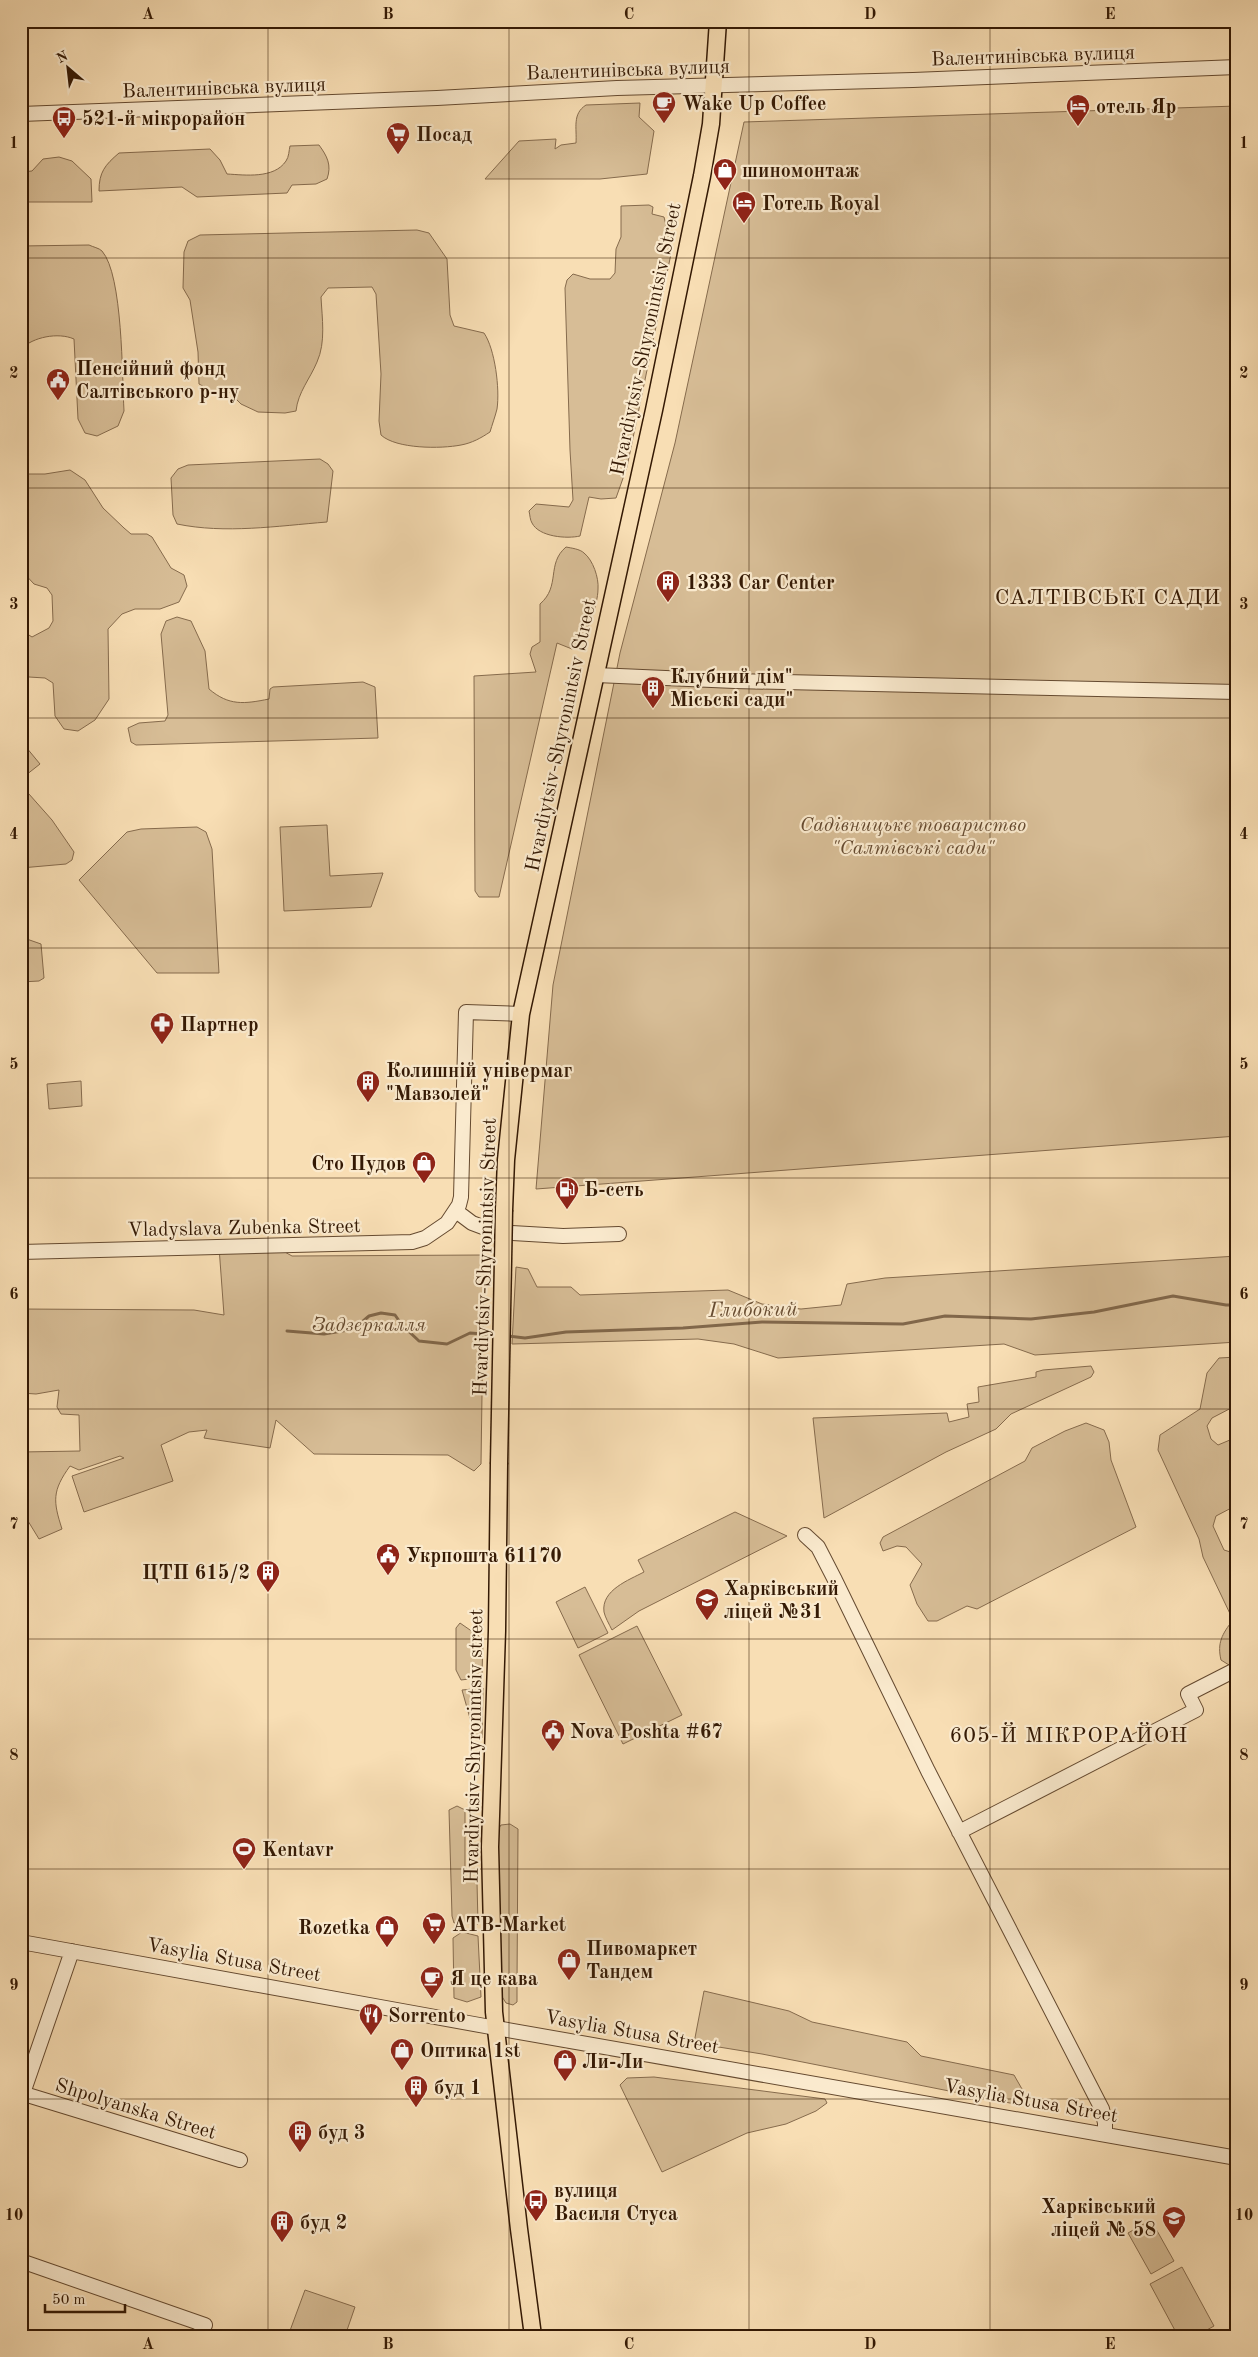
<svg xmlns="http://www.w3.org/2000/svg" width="1258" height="2357" viewBox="0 0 1258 2357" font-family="'Old Standard TT',serif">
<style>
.green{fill:#d7bd96;stroke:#866b4d}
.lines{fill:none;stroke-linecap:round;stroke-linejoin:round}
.stream{stroke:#81674a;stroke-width:3}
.minor-casing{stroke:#654a30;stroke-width:16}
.major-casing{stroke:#341904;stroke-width:19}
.minor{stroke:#faeace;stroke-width:14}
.major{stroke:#f8deb4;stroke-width:16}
.major-bridge-casing{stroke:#341904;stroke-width:19;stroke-linecap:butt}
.major-bridge{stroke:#f8deb4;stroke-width:16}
.grid{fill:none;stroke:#341904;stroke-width:1;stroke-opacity:0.55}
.labels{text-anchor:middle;stroke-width:4.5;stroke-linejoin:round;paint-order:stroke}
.street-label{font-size:20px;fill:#341904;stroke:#faeace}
.poi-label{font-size:20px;font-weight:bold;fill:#341904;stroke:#faeace;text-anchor:start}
.park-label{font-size:20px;font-style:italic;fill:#654a30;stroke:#faeace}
.water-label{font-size:21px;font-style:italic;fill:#684d32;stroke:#faeace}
.quarter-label{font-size:22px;letter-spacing:1px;fill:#341904;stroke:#faeace}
.neatline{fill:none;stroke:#341904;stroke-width:2}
.grid-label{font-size:16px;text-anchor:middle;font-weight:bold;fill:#341904}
</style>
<rect width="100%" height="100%" fill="#f8deb4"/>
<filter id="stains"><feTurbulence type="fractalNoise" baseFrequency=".004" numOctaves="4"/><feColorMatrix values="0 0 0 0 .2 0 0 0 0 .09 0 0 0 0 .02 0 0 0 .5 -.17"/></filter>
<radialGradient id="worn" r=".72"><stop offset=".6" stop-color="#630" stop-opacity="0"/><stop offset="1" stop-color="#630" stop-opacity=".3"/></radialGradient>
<path class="green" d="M640,103L639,117L654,131L647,174L600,179H485L519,141L556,139L555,149L561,145L576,143C577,128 572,114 586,105Z
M1237,106V1136L536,1189L553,985L620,653L675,443L744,122Z
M319,145C327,156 332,165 327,179L316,184L292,185L287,193L197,197L182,187L99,191C99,172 105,165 119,153L210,149L220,160L227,174C245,175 274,179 286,161C289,157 289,150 290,146Z
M59,157L72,161L91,179L92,202H21V172L32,171L43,159Z
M649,205L653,207L652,214L664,217L672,249L627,467L616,498L601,499L589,497L580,536C567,539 539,537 532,523C530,520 530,515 529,511L536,504L569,507L573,500L570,450L565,288L567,280L573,274L590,279H610L615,273L616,249L621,237V206Z
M417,230L429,233L447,259L450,315L454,326L484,333C495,349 500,389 497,409C495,417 492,425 490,432C481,438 472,443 461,445C441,449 396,449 381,435L379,421L381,374L376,294L372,287L328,288L321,297C322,318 326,342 317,362C310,379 298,392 296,411L285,413L258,412L241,404L229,392L212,391L199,384L198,352L190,300L183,288L184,252L188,241L200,235Z
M89,245C93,247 99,248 102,251C123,275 122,377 124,411L118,426L97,436L85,433L78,419L74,339C58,332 33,337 21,349V246Z
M320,459L328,464L333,471L327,522C277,526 225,534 177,524L173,515L171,478L178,469L188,465Z
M70,470L85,480L103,508L124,528L131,534H147L152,537L171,568L184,575L187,586L179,602L160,609H135L122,614L108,629L109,699L95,720L78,731L64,729L55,716L53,683L45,678L29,677L21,666V630L32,637L49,628L53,621L52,595L47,588L34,584L21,570V474H45Z
M566,547C571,548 580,549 584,553C593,560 599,578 598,589C598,604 586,642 572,649L557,643L499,897H479L475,891L474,676L536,672L530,654L532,647L540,642V604C561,586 546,564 566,547Z
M177,617L191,621L205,651L209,689C229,706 244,704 269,699L270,689L273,687L363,682L375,687L378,738L136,745L131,742L128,728L139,723L165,721L168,715L161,634L166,621Z
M21,741L40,764L21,779Z
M21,785L52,820L74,852L72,860L66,864L21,868Z
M327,825L330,876L383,873L371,907L284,911L280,827Z
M197,827L206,832L212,849L219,973H157L79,880L127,832L141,829Z
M21,937L41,944L44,978L39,981L21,982Z
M81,1081L82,1106L49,1109L47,1084Z
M274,1246L292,1256L484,1255L481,1464L474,1471L448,1455L314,1454L276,1420L270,1448L204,1438L207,1430L189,1432L161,1445L173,1481L84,1512L72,1476L124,1458L120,1456L79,1470L70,1466C52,1491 53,1501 62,1529L39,1539L28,1521L21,1519V1452L80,1451L79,1415L61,1414L57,1407L59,1390L36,1394L21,1393V1309L194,1310L224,1315L219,1247Z
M1237,1256V1342L1035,1355L1004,1344L778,1358L734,1344L698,1339L512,1344L516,1267L528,1269L537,1287H571L580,1295L728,1290L762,1304L801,1309L841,1305L847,1284L885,1278Z
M1237,1357V1405L1212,1418L1207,1426L1211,1439L1218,1445L1237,1437V1505L1216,1516L1213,1526L1224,1550L1237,1554V1662L1229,1665L1221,1660C1217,1643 1222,1634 1233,1620L1203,1557L1199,1539L1158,1450L1160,1435L1200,1409L1207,1373L1219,1358Z
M1091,1366L1094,1372L1091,1377L1011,1414L996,1429L946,1452L824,1518L813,1418L947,1413L949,1422L969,1417L967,1404L979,1402L978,1387L1036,1377V1372L1043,1370Z
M1086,1423L1104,1430L1109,1442L1111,1460L1136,1527L977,1609L967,1606L937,1621H928L917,1604L910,1585L922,1564L906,1547L897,1546L883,1551L880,1543L883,1537L1025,1461L1032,1448L1065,1431Z
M735,1512L787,1536L639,1611L612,1630C609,1624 605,1617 604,1612C601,1590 629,1580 644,1572L638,1560Z
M585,1587L608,1633L578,1648L556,1602Z
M460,1623L483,1639L482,1674L477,1678L461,1680L456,1670V1628Z
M637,1626L682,1715L623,1744L579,1655Z
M483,1688L482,1738L475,1736L462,1690Z
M457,1806L465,1810V1877L475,1879L477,1882L478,1924L454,1923L452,1916L449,1810Z
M510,1824L518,1829L517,1983V2002L513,2005L506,2003L501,1995L497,1831L501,1825Z
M462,1932L478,1936L481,1997L467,2002L454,1998L453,1938Z
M704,1991L789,2011L812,2022L907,2042L921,2056L1014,2075L1022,2089L1015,2104L762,2054L694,2043Z
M654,2077L825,2099L827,2103L816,2111L786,2124L747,2133L662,2172L620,2085L627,2078Z
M1151,2220L1174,2261L1151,2274L1128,2233Z
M1182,2267L1214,2326L1196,2336H1178L1150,2284Z
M305,2290L355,2307L345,2336H288Z"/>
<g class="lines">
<path class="stream" d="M287,1331L324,1334L354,1329L369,1316L381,1313L395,1315L402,1325L419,1341L447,1344L470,1333L496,1335
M507,1336L525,1338L566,1332L683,1328L762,1322L903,1324L945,1316L1031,1319L1094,1312L1173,1296L1226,1305H1237"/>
<g class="minor-casing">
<path id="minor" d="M21,114L437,98L617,88L913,80L1237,67
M596,675L735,681L1237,692
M456,1211L472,1223L496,1232L563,1236L619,1234
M21,1252L412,1242L425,1238L447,1223L459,1205L461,1197L466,1012L521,1014
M805,1535L818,1547L835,1580L928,1771L1102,2109L1105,2123V2134
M959,1832L1196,1710L1188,1694L1237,1669
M21,1942L496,2028L1237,2158
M21,2093L240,2160
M21,2099L72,1951
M21,2261L205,2325L198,2336"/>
</g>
<g class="major-casing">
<path id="major" d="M504,1210L506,1160L521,1014L654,410L702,176L711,124L718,21
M499,1464L497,1631L490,1847L494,2012L519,2229L533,2336"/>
</g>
<use href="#minor" class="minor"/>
<use href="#major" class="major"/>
<g class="major-bridge-casing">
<path id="major-bridge" d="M499,1464L504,1210"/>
</g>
<use href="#major-bridge" class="major-bridge"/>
</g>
<path class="grid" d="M268,21V2336M509,21V2336M749,21V2336M990,21V2336M21,258H1237M21,488H1237M21,718H1237M21,948H1237M21,1178H1237M21,1409H1237M21,1639H1237M21,1869H1237M21,2099H1237"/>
<defs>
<g id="cafe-pin" transform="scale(1.25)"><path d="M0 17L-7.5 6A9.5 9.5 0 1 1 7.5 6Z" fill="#8f2418" stroke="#faeace"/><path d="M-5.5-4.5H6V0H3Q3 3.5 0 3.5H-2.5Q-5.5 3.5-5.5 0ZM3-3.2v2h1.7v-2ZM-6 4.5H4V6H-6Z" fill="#fff"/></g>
<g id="hotel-pin" transform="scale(1.25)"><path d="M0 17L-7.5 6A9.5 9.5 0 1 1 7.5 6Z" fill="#8f2418" stroke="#faeace"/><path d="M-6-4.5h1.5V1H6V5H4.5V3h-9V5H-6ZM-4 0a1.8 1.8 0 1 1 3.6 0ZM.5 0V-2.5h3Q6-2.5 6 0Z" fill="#fff"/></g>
<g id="bus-pin" transform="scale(1.25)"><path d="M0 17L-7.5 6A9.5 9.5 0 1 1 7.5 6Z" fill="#8f2418" stroke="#faeace"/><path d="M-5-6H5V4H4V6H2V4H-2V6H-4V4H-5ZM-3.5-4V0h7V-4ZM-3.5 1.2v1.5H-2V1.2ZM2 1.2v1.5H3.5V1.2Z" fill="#fff"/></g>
<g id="supermarket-pin" transform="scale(1.25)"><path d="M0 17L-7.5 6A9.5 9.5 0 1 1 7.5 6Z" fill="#8f2418" stroke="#faeace"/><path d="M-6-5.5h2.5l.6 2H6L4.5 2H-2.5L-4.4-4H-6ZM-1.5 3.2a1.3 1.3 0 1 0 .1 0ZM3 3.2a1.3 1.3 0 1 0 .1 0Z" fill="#fff"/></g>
<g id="shop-pin" transform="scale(1.25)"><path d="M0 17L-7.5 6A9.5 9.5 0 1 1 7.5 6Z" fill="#8f2418" stroke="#faeace"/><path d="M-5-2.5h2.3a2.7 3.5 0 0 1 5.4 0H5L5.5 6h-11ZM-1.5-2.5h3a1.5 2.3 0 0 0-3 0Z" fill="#fff"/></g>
<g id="civic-pin" transform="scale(1.25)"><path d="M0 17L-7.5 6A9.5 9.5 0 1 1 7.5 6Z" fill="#8f2418" stroke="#faeace"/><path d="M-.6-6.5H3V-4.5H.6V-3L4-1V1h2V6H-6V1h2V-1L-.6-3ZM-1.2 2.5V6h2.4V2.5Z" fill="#fff"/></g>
<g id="building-pin" transform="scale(1.25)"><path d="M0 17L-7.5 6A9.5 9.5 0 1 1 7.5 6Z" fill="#8f2418" stroke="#faeace"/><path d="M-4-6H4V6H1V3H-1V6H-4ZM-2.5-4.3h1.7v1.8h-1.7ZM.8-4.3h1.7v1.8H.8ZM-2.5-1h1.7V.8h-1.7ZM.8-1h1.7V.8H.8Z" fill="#fff"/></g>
<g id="pharmacy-pin" transform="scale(1.25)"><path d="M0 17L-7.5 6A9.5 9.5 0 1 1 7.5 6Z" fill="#8f2418" stroke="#faeace"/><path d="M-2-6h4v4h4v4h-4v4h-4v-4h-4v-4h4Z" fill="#fff"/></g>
<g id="fuel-pin" transform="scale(1.25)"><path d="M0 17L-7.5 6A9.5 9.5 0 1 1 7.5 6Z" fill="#8f2418" stroke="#faeace"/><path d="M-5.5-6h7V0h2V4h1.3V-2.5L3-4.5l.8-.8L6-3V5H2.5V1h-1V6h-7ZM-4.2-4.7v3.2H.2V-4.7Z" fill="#fff"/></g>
<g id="school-pin" transform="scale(1.25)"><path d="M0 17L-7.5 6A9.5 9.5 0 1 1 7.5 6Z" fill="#8f2418" stroke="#faeace"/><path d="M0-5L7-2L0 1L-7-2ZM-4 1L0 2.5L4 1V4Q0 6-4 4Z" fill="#fff"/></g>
<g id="stadium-pin" transform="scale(1.25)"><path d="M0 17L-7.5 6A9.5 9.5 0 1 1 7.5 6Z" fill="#8f2418" stroke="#faeace"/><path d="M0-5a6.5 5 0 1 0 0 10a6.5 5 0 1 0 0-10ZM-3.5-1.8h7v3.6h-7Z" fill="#fff"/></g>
<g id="restaurant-pin" transform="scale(1.25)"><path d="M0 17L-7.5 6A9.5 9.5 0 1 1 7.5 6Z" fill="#8f2418" stroke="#faeace"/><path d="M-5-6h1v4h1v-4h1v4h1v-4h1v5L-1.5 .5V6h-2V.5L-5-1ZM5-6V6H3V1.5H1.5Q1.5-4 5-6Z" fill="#fff"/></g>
</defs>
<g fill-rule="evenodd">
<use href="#cafe-pin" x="664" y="103"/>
<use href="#hotel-pin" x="1078" y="106"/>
<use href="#bus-pin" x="64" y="118"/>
<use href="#supermarket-pin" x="398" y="134"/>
<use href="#shop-pin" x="725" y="170"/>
<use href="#hotel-pin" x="744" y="203"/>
<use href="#civic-pin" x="58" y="380"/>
<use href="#building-pin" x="668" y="582"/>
<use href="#building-pin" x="653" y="688"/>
<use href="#pharmacy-pin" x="162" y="1024"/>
<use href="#building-pin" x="368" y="1082"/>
<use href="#shop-pin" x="424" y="1163"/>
<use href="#fuel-pin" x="567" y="1189"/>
<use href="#civic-pin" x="388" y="1555"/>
<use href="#building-pin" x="268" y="1572"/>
<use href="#school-pin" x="707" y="1600"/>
<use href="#civic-pin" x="553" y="1731"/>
<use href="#stadium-pin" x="244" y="1849"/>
<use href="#supermarket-pin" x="434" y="1924"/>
<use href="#shop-pin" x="387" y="1927"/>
<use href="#shop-pin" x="569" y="1960"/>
<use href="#cafe-pin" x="432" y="1978"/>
<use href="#restaurant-pin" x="371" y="2015"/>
<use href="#shop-pin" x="402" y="2050"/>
<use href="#shop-pin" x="565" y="2061"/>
<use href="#building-pin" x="416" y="2087"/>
<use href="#building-pin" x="300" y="2132"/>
<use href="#bus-pin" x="536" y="2201"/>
<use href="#school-pin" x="1174" y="2218"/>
<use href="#building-pin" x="282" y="2222"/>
</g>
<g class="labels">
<g class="street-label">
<text transform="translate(1033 55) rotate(-2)" y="7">Валентинівська вулиця</text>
<text transform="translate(628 69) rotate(-2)" y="7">Валентинівська вулиця</text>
<text transform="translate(224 87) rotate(-2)" y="7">Валентинівська вулиця</text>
<text transform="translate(645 339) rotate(-78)" y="7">Hvardiytsiv-Shyronintsiv Street</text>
<text transform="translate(560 735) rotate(-78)" y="7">Hvardiytsiv-Shyronintsiv Street</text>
<text transform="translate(244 1227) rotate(-1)" y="7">Vladyslava Zubenka Street</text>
<text transform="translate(484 1257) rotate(-88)" y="7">Hvardiytsiv-Shyronintsiv Street</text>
<text transform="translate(473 1746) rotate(-89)" y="7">Hvardiytsiv-Shyronintsiv street</text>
<text transform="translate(234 1959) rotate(10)" y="7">Vasylia Stusa Street</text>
<text transform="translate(632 2031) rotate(10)" y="7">Vasylia Stusa Street</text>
<text transform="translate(1031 2100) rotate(10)" y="7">Vasylia Stusa Street</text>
<text transform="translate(136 2108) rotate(17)" y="7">Shpolyanska Street</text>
</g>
<g class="poi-label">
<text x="682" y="110">Wake Up Coffee</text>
<text x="1096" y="113">отель Яр</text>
<text x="82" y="125">521-й мікрорайон</text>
<text x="416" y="141">Посад</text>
<text x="742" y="177">шиномонтаж</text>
<text x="762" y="210">Готель Royal</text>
<text x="76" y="375">Пенсійний фонд<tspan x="76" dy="23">Салтівського р-ну</tspan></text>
<text x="686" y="589">1333 Car Center</text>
<text x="670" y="683">Клубний дім"<tspan x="670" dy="23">Місьскі сади"</tspan></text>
<text x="180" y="1031">Партнер</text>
<text x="386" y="1077">Колишній універмаг<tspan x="386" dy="23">"Мавзолей"</tspan></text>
<text x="406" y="1170" text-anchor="end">Сто Пудов</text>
<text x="584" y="1196">Б-сеть</text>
<text x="406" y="1562">Укрпошта 61170</text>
<text x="250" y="1579" text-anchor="end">ЦТП 615/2</text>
<text x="724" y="1595">Харківський<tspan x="724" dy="23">ліцей №31</tspan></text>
<text x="570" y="1738">Nova Poshta #67</text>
<text x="262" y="1856">Kentavr</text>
<text x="452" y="1931">ATB-Market</text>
<text x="370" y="1934" text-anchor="end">Rozetka</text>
<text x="586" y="1955">Пивомаркет<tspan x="586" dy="23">Тандем</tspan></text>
<text x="450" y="1985">Я це кава</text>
<text x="388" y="2022">Sorrento</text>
<text x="420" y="2057">Оптика 1st</text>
<text x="582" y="2068">Ли-Ли</text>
<text x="434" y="2094">буд 1</text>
<text x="318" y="2139">буд 3</text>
<text x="554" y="2197">вулиця<tspan x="554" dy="23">Василя Стуса</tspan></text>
<text x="1156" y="2213" text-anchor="end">Харківський<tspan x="1156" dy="23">ліцей № 58</tspan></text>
<text x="300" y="2229">буд 2</text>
</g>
<g class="park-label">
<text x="913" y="831">Садівницьке товариство<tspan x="913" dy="23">"Салтівські сади"</tspan></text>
<text x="369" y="1331">Задзеркалля</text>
</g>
<g class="water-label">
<text transform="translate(753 1309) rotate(-1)" y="7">Глибокий</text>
</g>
<g class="quarter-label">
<text x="1108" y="604">САЛТІВСЬКІ САДИ</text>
<text x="1069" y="1742">605-Й МІКРОРАЙОН</text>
</g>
</g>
<rect width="1258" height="2357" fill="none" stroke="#f8deb4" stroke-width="55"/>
<g transform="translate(68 68) rotate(332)" stroke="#faeace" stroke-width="4" paint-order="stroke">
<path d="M0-4L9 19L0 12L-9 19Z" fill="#341904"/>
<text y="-8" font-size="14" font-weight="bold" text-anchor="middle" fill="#341904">N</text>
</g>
<path d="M45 2304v8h80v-8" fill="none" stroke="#341904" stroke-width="2.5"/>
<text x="52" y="2304" font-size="15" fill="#341904" stroke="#faeace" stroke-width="4" paint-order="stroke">50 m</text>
<rect x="28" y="28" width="1202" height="2302" class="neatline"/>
<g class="grid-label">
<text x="148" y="19">A</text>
<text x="388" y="19">B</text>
<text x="629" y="19">C</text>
<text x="870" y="19">D</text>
<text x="1110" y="19">E</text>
<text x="14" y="148">1</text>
<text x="1244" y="148">1</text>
<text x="14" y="378">2</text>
<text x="1244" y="378">2</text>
<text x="14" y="609">3</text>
<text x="1244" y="609">3</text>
<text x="14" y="839">4</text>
<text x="1244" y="839">4</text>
<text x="14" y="1069">5</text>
<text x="1244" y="1069">5</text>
<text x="14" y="1299">6</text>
<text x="1244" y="1299">6</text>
<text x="14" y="1529">7</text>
<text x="1244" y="1529">7</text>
<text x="14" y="1760">8</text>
<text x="1244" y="1760">8</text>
<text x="14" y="1990">9</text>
<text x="1244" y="1990">9</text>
<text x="14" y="2220">10</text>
<text x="1244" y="2220">10</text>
<text x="148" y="2349">A</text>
<text x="388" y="2349">B</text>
<text x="629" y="2349">C</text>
<text x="870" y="2349">D</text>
<text x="1110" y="2349">E</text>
</g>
<rect width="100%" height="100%" filter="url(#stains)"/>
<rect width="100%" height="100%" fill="url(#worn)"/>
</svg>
